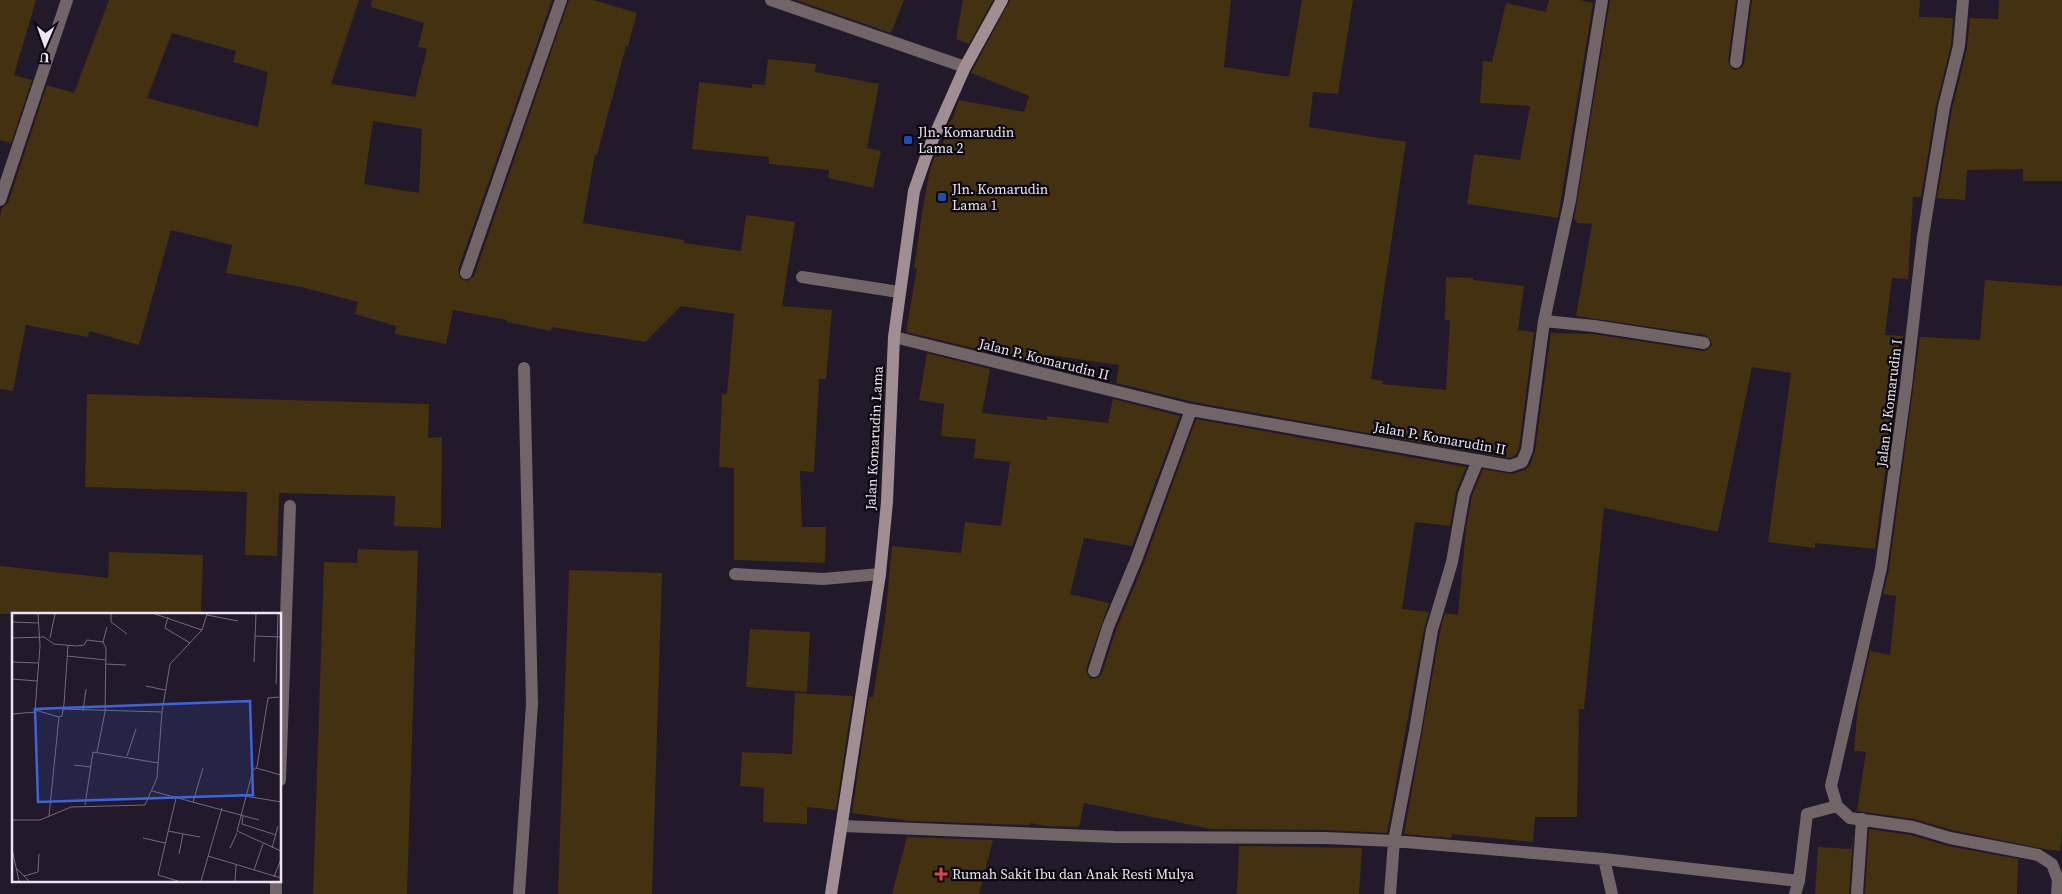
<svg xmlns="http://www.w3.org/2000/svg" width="2062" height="894" viewBox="0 0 2062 894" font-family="'Source Serif 4',serif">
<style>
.building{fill:#44310f;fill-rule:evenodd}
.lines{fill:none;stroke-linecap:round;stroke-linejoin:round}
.lane{stroke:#716568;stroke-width:12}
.street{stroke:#716568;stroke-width:12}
.secondary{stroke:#a18e92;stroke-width:12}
.transit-dot{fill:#1a4fb4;stroke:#0a060e;stroke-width:2}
.health-dot{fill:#e0444e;stroke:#0a060e;stroke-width:2}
.labels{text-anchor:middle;stroke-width:4.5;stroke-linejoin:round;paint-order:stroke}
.poi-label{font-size:14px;fill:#ebe6f2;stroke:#0a060e;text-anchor:start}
.street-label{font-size:14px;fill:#ebe6f2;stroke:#0a060e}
.inset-road{fill:none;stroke:#726b7b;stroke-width:1}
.view{fill:#3c65dc;fill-opacity:0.15;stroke:#3c65dc;stroke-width:2.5}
.inset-edge{fill:none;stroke:#ebe6f2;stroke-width:2.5}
</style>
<rect width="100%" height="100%" fill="#22192b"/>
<path class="building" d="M0,0H36L14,75L32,80L11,143L0,140Z
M109,0H359L331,84L415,97L427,49L418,47L424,23L371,7L372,0H552L458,270L460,278L467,281L474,276L569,0H593L637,13L628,46H626L597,155L595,154L583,223L684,240V243L741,251L746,215L795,222L782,306L832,310L826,379H819L814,472L800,471L802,527H826L825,563L734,560V468L719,467L722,394H727L734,314L681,306L645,342L552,327L551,331L507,322V320L453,310L446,344L395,334L396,326L355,314L358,302L301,287L226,273L232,245L171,230L139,345L89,331L88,337L26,325L13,391L0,389V217L2,208L8,203L47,85L74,93ZM172,33L236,51L233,62L268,72L258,127L147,98ZM373,121L422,129L419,193L364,184Z
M796,0H904L891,33Z
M963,0H993L969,44L956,39Z
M1010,0H1231L1224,67L1289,77L1302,0H1353L1338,94L1313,92L1309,127L1406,142L1371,379L1383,381L1382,384L1446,390L1450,320H1445L1446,277L1473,278V280L1524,286L1518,330L1534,332L1519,448L1516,455L1509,458L1193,402L1116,383L1119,365L1049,355L1048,366L906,332L917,268H914L923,207L930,169L935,156L939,157L948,125L951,120H952L959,100L1024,112L1029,96L971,73Z
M1549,0H1580L1593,3L1558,218L1467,204L1474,154L1520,160L1530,106L1480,103L1483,61L1492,62L1506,3L1546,12Z
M1610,0H1736L1728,61L1731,68L1735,70L1742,67L1744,63L1752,0H1920L1919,17L1953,18L1951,45L1936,106L1921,197H1913L1908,279L1892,278L1885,335L1903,336L1875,549L1815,543V548L1768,542L1791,373L1752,367L1718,532L1604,508L1584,709H1579L1577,817H1535L1533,842L1452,834V838L1404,834L1440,632L1445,613L1458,615L1466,528L1472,496L1483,469L1512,474L1525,470L1530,465L1535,451L1551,333L1593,334L1703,351L1707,350L1712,345L1711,340L1705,335L1576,316L1592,224L1577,223V221L1574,220Z
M1999,0H2062V181H2023V169L1967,170L1965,200L1937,198L1952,109L1967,48L1970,18L1998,19Z
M768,59L816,64L815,72L879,84L867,148L881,151L873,188L828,178L829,170L769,164V157L692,149L699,82L752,88V84L765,85Z
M1985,280L2062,286V832L2060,851L2044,849L1952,830L1914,819L1857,811L1866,752L1854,751L1858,704L1870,651L1890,655L1896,596L1883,594L1889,569L1920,337L1980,340Z
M927,353L990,369L982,413L1047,420V416L1108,423L1113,399L1180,416L1132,546L1084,538L1070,594L1109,603L1086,669L1088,676L1092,679L1099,677L1102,673L1116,630L1144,563L1196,419L1466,467L1456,492L1450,526L1415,522L1402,609L1429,612L1424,629L1387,833L1325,830L1211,829L1084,803L1079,827L1046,826L1030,823L1029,825L911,821L852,813L869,697H873L885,620L892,546L961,553L965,522L1001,526L1010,462L974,458L976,439L941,436L944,404L919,400Z
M87,394L429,404L428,438L442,437L441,528L394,526L395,496L279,493L277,556L245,555L247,492L85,487Z
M358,549L418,551L407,894H313L324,562L357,563Z
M109,552L203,555L201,614H0V566L108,578Z
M569,570L662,573L652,894H558Z
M750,629L810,632L807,692L746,687Z
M795,693L853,696L836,810L807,807V824L763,822L764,788L740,786L742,752L792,754Z
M1869,829L1911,835L1948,846L2018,859L2017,894H1865Z
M1853,835L1849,894H1815L1818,847L1851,849Z
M907,837L993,840L979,894H892Z
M1239,846L1362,848L1359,894H1237Z"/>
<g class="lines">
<path class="lane" d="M1736,62L1744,0
M802,277L899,292
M735,574L823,579L880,574
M280,780L290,506
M276,894V880
M519,894L532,704L524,368"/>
<path class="street" d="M771,0L965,67
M0,200L67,0
M466,273L561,0
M1544,321L1594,326L1704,343
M894,337L1191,410L1510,466L1522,462L1527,450L1544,321L1570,200L1602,0
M1094,671L1108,627L1136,560L1191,410
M1837,806L1831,786L1881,568L1906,386L1923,236L1944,107L1959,46L1963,0
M1837,806L1850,818L1913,827L1950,838L2038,855L2052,864L2058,880L2057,894
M842,826L1115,837L1325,838L1394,841L1604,859L1799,881
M1604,859L1612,894
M1390,894L1394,841L1415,731L1432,630L1452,562L1464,494L1478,460
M1795,894L1799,881L1807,814L1837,806
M1857,894L1862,819"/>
<path class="secondary" d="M831,894L880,574L887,502L894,337L914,191L929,148L965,67L1002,0"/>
</g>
<g class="transit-dot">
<rect x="903" y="135" width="10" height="10" rx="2.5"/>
<rect x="937" y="192" width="10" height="10" rx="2.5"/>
</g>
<path class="health-dot" d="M938.5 866.5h5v5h5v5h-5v5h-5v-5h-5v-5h5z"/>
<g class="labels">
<g class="poi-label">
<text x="918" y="137">Jln. Komarudin<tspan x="918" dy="16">Lama 2</tspan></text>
<text x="952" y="194">Jln. Komarudin<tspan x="952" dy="16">Lama 1</tspan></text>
<text x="952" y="879">Rumah Sakit Ibu dan Anak Resti Mulya</text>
</g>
<g class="street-label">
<text transform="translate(1044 359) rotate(14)" y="5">Jalan P. Komarudin II</text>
<text transform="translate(1889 403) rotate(-83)" y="5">Jalan P. Komarudin I</text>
<text transform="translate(874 438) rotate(-87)" y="5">Jalan Komarudin Lama</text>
<text transform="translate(1440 438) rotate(10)" y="5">Jalan P. Komarudin II</text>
</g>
</g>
<g transform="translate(12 613)">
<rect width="269" height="269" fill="#22192b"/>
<path class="inset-road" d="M26,1L28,33L23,97L47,104M99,1V9L115,21M143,1L190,17M195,2L226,8M156,4L153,15L178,30M0,9L27,10M243,23L269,24M0,25L32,24L42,31L65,33L72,32L75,27L91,29M38,25L43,1M55,43L94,47M0,49L26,50M242,49L244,1M93,51L114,52M0,66L25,68M264,71L266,1M134,73L153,77M267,84L256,85L245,154L241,157L225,218L269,238M50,96L150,99M71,98L74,76M0,101L24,99M47,104L50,103L52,91L56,32M85,139L93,99L94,35L91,29L95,14M115,143L124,116M62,152L79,154M244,155L269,162M140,178L247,207M233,183L269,189M164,185L146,262L166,268M181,189L191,155M73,192L81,139L146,150M37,203L47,104M231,203L230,211L264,222M0,207H28L59,194L133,192L145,165L150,99L158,51L190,17L195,1M156,218L188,224M131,225L153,230M218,235L225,220M260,235L266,213M0,236L7,268M167,241L171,221M196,243L269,265M5,256L17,268M242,257L251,231M12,263L26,259L27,241M262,264L269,246M189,268L210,195M223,268L224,252"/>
<path class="view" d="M238,88L241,182L26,189L23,96Z"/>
<rect width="269" height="269" class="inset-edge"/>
</g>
<g transform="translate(45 45) rotate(182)" stroke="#0a060e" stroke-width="4" paint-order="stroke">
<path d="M0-4L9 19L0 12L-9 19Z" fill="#ebe6f2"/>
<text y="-8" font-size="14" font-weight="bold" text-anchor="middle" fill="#ebe6f2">U</text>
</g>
</svg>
